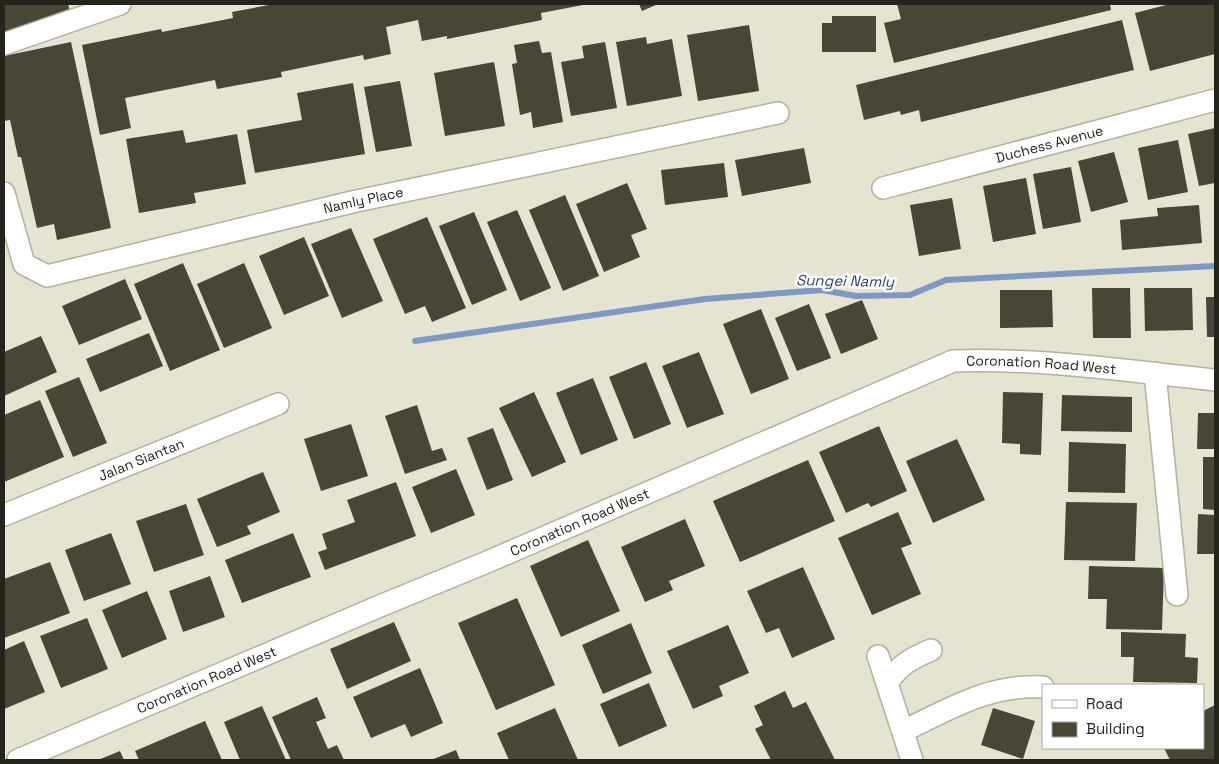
<svg xmlns="http://www.w3.org/2000/svg" width="1219" height="764" viewBox="0 0 1219 764" font-family="'Space Grotesk',sans-serif">
<style>
.lines{fill:none;stroke-linecap:round;stroke-linejoin:round}
.stream{stroke:#7e98c2;stroke-width:6}
.building{fill:#474637}
.minor-casing{stroke:#b1b19e;stroke-width:24}
.minor{stroke:#fff;stroke-width:21}
.labels{text-anchor:middle;stroke-width:5;stroke-linejoin:round;paint-order:stroke}
.street-label{font-size:14px;fill:#24241d;stroke:#fff}
.water-label{font-size:15px;font-style:italic;fill:#25467c;stroke:#fff}
</style>
<rect width="100%" height="100%" fill="#e4e4d1"/>
<g class="lines">
<path class="stream" d="M415,341L705,299L822,290L856,296L910,295L946,280L1215,266"/>
</g>
<path class="building" d="M4,4H68L70,12L4,34Z
M274,4H583V5L541,13L542,20L447,39V36L422,41L418,20L386,27L391,54L364,60L363,55L305,67L281,72L282,77L217,89L215,80L125,98L131,128L100,135L82,45L161,29L162,32L233,18L232,12Z
M639,4H658L642,11Z
M897,4H1110L1111,10L894,63L884,23L901,19Z
M1170,4H1215V54L1150,71L1135,13Z
M832,16H876V52H822V23H832Z
M1122,20L1134,70L921,122L919,110L901,115L900,111L864,120L856,85Z
M749,25L759,91L698,101L687,35Z
M646,37L647,44L672,39L682,96L627,106L616,42Z
M539,41L542,53L551,52L563,122L533,128L531,112L520,115L512,64L517,63L514,45Z
M71,42L111,228L57,240L54,224L37,228L21,157H18L10,120L4,121V56Z
M605,42L617,108L571,116L561,62L584,58L582,46Z
M494,62L505,126L445,136L434,73Z
M400,81L412,146L376,152L364,87Z
M353,83L365,154L255,173L247,130L302,120L297,93Z
M1215,128V183L1199,186L1188,134Z
M183,130L186,143L237,134L246,184L194,193L196,203L139,213L126,139Z
M1178,140L1188,192L1148,200L1138,148Z
M804,148L811,183L742,196L735,160Z
M1114,152L1128,202L1091,212L1078,161Z
M724,163L728,197L665,205L661,170Z
M1071,167L1081,222L1043,229L1033,174Z
M1026,178L1036,234L993,242L983,186Z
M627,183L647,229L631,235L640,257L604,272L576,204Z
M565,195L599,276L563,291L529,210Z
M952,198L961,249L919,256L910,205Z
M1199,205L1202,243L1122,250L1120,220L1158,216L1157,208Z
M517,210L551,288L520,301L487,222Z
M474,212L507,290L472,305L439,226Z
M427,217L466,308L432,322L425,306L405,314L373,239Z
M351,228L383,301L342,318L311,244Z
M304,237L329,296L284,315L259,256Z
M183,263L220,350L170,371L134,284Z
M244,263L272,328L224,348L197,284Z
M125,279L142,319L79,345L62,306Z
M1092,288H1130L1131,338H1093Z
M1144,288H1192L1193,330L1145,331Z
M1000,290H1052L1053,327L1000,328Z
M1206,297H1215V337H1207Z
M862,300L878,339L841,354L825,314Z
M809,304L831,358L797,371L775,318Z
M761,309L789,379L751,394L723,324Z
M149,333L163,366L100,392L86,359Z
M41,336L57,372L4,396V352Z
M699,352L724,414L687,428L662,366Z
M646,362L671,424L634,439L609,377Z
M79,377L107,443L73,457L45,391Z
M593,378L618,440L581,455L556,393Z
M534,392L566,462L532,477L499,408Z
M1003,392L1043,393L1041,455L1020,454V444L1002,443Z
M1062,395L1132,397V432L1061,431Z
M40,400L64,457L4,482V415Z
M417,405L432,451L442,448L447,460L405,474L385,416Z
M1198,413H1215V449H1197Z
M351,424L368,476L321,491L304,439Z
M879,426L907,491L871,507L868,503L846,513L819,452Z
M493,428L513,480L487,490L467,438Z
M957,439L985,500L933,523L906,461Z
M1069,442L1126,444L1125,493L1068,492Z
M1203,457H1215V510L1203,509Z
M808,460L835,521L740,562L713,501Z
M456,469L475,515L431,533L412,487Z
M263,472L280,512L247,526L251,534L217,547L197,499Z
M396,482L416,536L325,570L318,552L327,549L322,534L355,522L347,500Z
M1066,502L1137,503L1135,561L1064,560Z
M186,504L204,555L154,572L136,521Z
M898,512L912,544L901,548L921,594L872,615L838,538Z
M1198,514L1215,515V554H1197Z
M685,519L705,566L669,581L673,590L645,602L621,547Z
M111,533L131,584L84,601L65,550Z
M293,533L311,577L242,603L225,560Z
M588,540L620,611L561,637L530,566Z
M50,562L70,613L4,638V579Z
M1089,566L1164,568L1162,630L1106,629L1107,599H1088Z
M803,567L835,639L792,658L779,628L766,633L747,591Z
M210,576L225,617L183,632L169,591Z
M147,591L167,639L122,658L102,610Z
M517,598L555,685L496,710L458,623Z
M87,618L108,669L61,688L40,636Z
M394,622L411,661L347,689L330,649Z
M631,623L652,673L603,694L582,645Z
M728,625L749,673L719,686L723,696L693,709L667,651Z
M1121,632L1186,634L1185,657L1198,658L1197,683L1133,682L1134,657H1121Z
M24,641L45,692L4,709V650Z
M420,668L443,723L411,737L405,724L371,738L353,697Z
M649,683L667,726L619,747L600,704Z
M785,691L793,708L806,702L835,760H771L755,729L763,725L754,706Z
M317,697L326,718L316,722L328,749L337,745L344,760H291L272,717Z
M1215,705V760H1170L1164,748H1203V711Z
M262,706L286,760H240L224,722Z
M555,708L578,760H509L497,733Z
M993,708L1035,721L1023,759L981,745Z
M205,721L222,760H139L135,751Z
M456,750L460,760H431Z
M120,751L124,760H98Z"/>
<g class="lines">
<g class="minor-casing">
<g id="minor">
<path d="M4,44L120,4"/>
<path id="s1" d="M883,188L1215,100"/>
<path id="s2" d="M4,193L24,264L47,276L352,202L778,113"/>
<path d="M1155,373L1177,595"/>
<path id="s3" d="M4,515L278,404"/>
<path d="M878,656L912,760"/>
<path d="M887,683C901,664 910,659 931,650"/>
<path d="M903,731C950,709 989,684 1043,687"/>
<path id="s4" d="M18,760L380,606L487,562L953,361C1040,358 1128,371 1215,380"/>
</g>
</g>
<use href="#minor" class="minor"/>
</g>
<g class="labels">
<g class="street-label">
<text dy="5" stroke="none"><textPath href="#s1" startOffset="172">Duchess Avenue</textPath></text>
<text dy="5" stroke="none"><textPath href="#s2" startOffset="425">Namly Place</textPath></text>
<text dy="5" stroke="none"><textPath href="#s4" startOffset="1105">Coronation Road West</textPath></text>
<text dy="5" stroke="none"><textPath href="#s3" startOffset="148">Jalan Siantan</textPath></text>
<text dy="5" stroke="none"><textPath href="#s4" startOffset="610">Coronation Road West</textPath></text>
<text dy="5" stroke="none"><textPath href="#s4" startOffset="205">Coronation Road West</textPath></text>
</g>
<g class="water-label">
<text transform="translate(845 281) rotate(1)" y="5">Sungei Namly</text>
</g>
</g>
<rect width="1219" height="764" fill="none" stroke="#24241d" stroke-width="10"/>
<rect x="1042" y="684" width="162" height="65" fill="#ffffff" stroke="#a7a7a5"/>
<rect x="1052" y="700" width="25" height="8" fill="#ffffff" stroke="#a7a7a5"/>
<text x="1086" y="709" font-size="15" fill="#24241d">Road</text>
<rect x="1052" y="722" width="25" height="15" fill="#474637" stroke="#a7a7a5"/>
<text x="1086" y="734" font-size="15" fill="#24241d">Building</text>
</svg>
